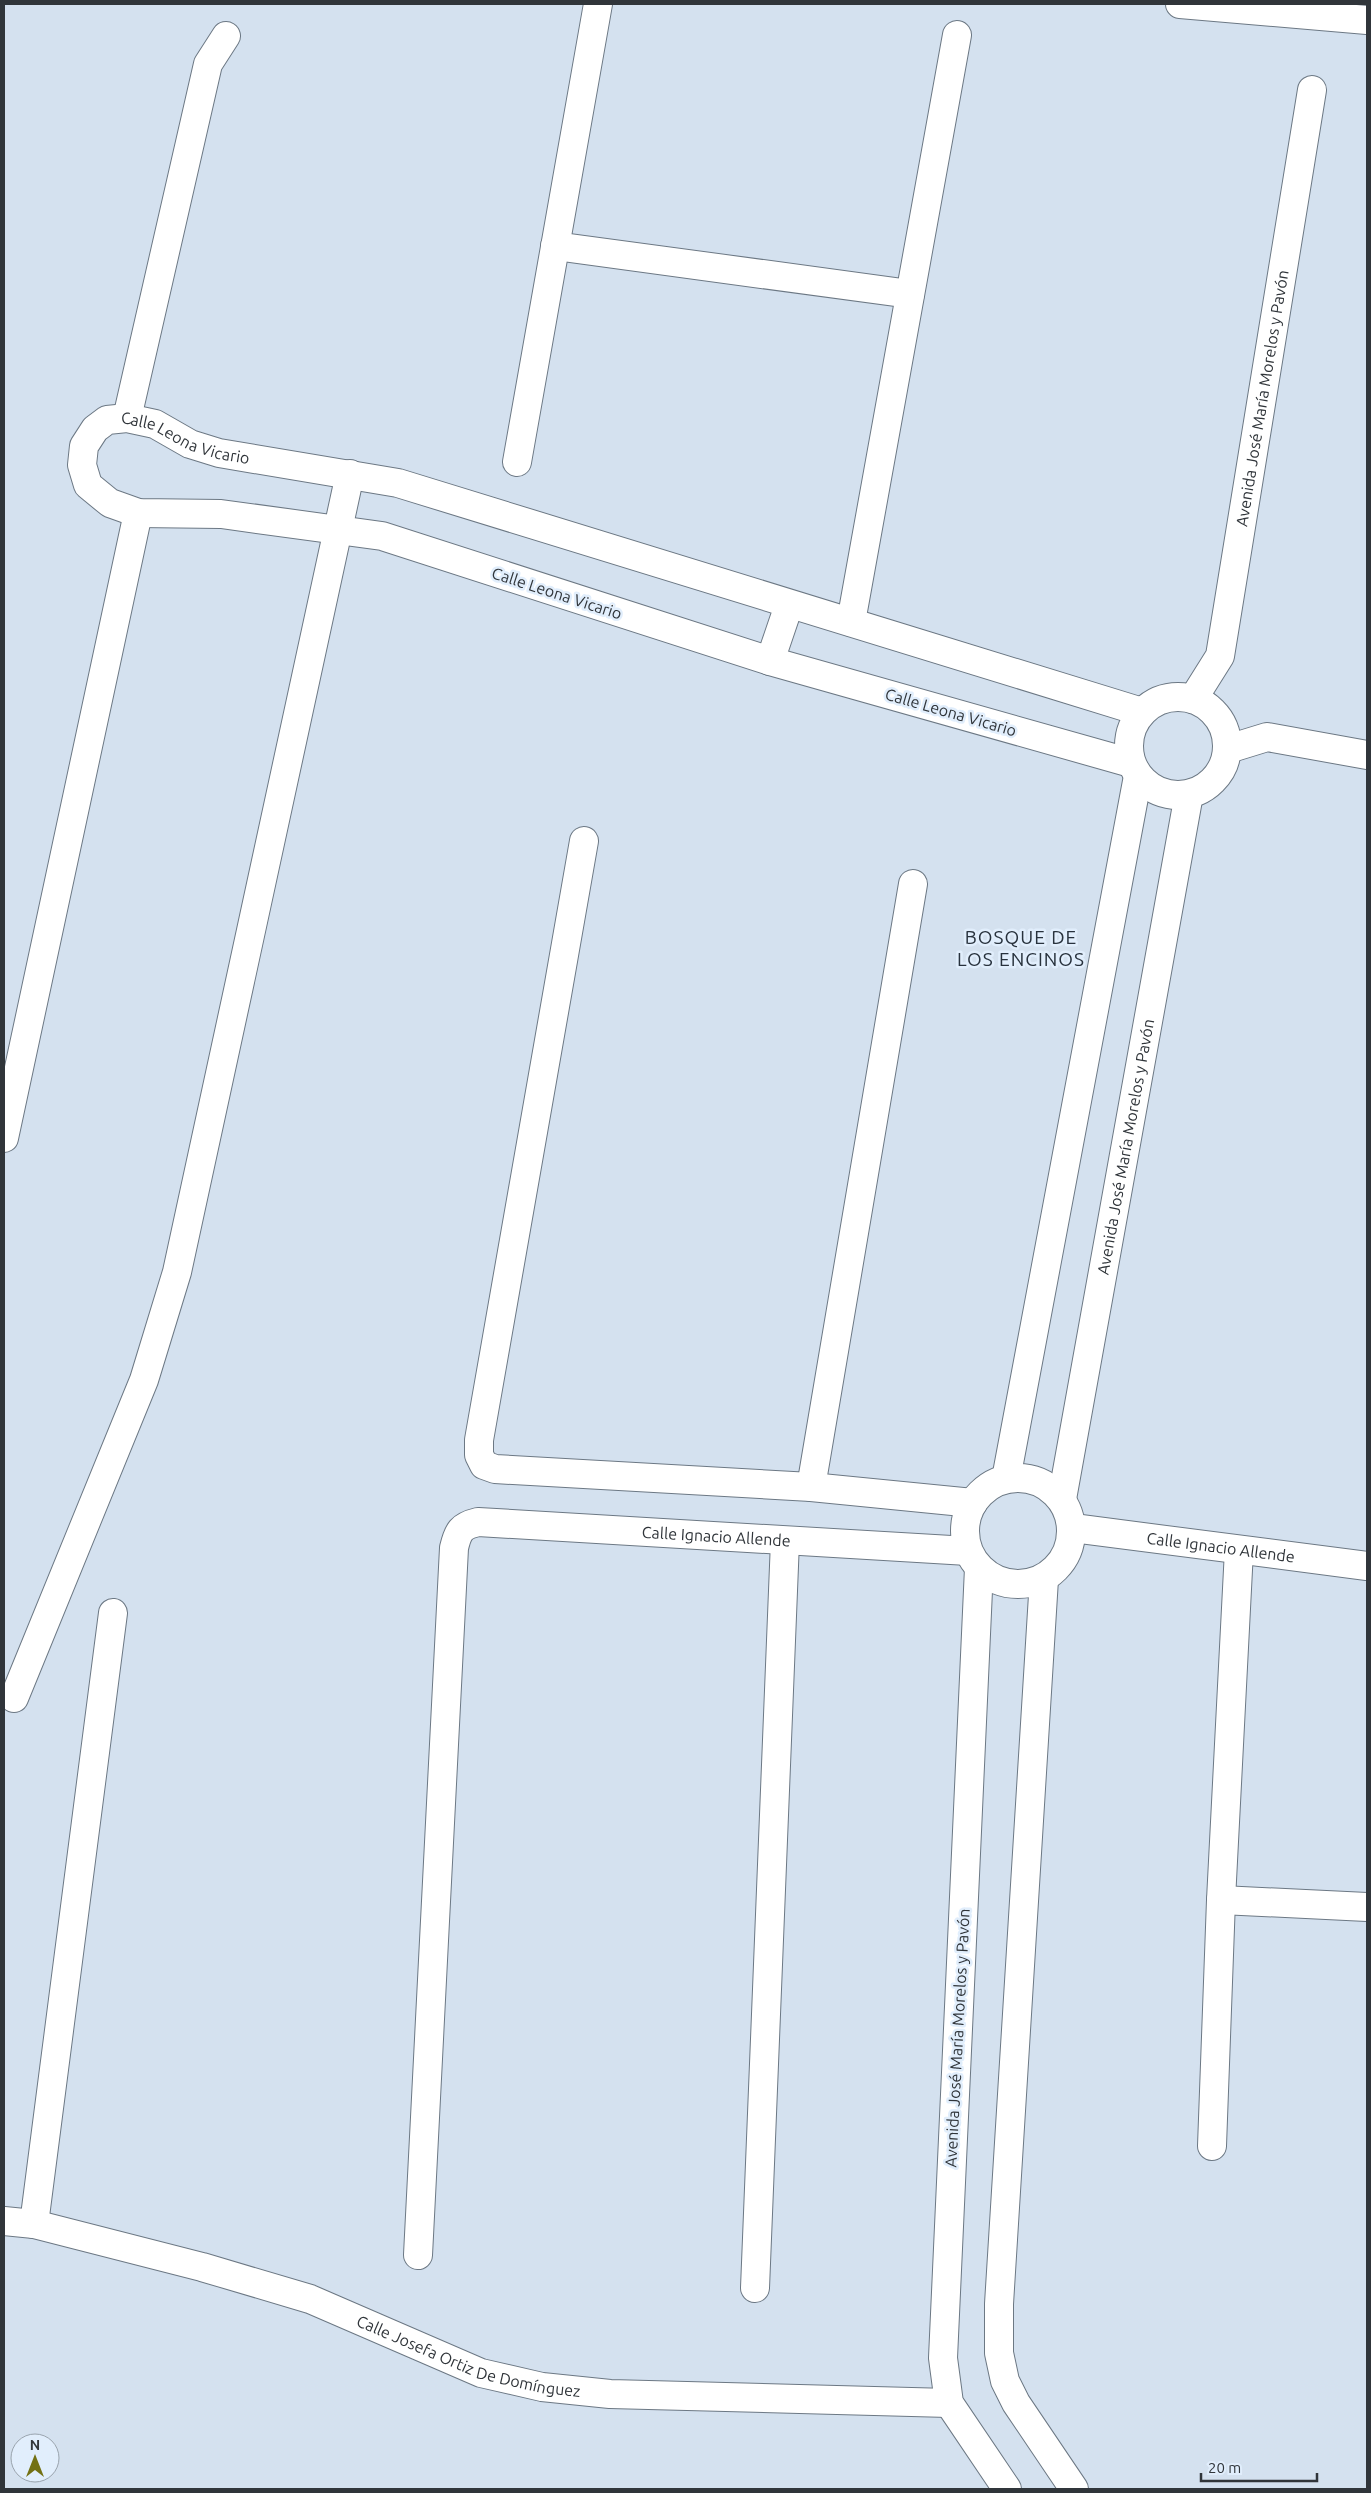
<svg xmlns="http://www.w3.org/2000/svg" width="1371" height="2493" viewBox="0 0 1371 2493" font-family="Ubuntu,sans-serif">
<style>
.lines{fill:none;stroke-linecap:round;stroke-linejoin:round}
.minor-casing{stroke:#6c7884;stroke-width:30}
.minor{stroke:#fff;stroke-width:28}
.labels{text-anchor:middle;stroke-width:5;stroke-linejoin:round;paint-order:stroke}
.street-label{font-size:16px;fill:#30353a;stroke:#e1eefc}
.quarter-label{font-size:19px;letter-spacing:1px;fill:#28323d;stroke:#e1eefc}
</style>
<rect width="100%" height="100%" fill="#d4e1ef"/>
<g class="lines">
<g class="minor-casing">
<g id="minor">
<path d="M1180,4L1367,20"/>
<path d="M555,246L910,294"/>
<path d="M127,418L208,64L226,36"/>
<path d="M517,462L598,4"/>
<path d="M851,622L957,35"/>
<path d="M770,661L789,605"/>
<circle cx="1178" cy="746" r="49"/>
<path id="s1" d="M1193,699L1220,656L1312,90"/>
<path d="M1228,749L1267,737L1367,755"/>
<path id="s2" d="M1131,763L770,661L382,536L221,514L138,513L110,503L88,485L82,465L84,446L95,429L107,420L127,418L155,424L190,444L219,453L398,483L1142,712"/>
<path d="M584,841L479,1440V1455L484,1465L495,1469L811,1487L973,1503"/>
<path d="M4,1138L138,513"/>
<circle cx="1018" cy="1531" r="53"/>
<path d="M1006,1479L1138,776"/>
<path d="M811,1487L913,884"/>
<path id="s3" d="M1062,1499L1189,794"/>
<path id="s4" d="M1073,1528L1367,1566"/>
<path d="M979,1568L943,2358L949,2403L1007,2489"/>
<path d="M1044,1579L999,2304V2353L1005,2381L1016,2403L1074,2489"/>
<path d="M14,1698L144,1380L177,1272L350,474"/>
<path d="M1221,1900L1367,1907"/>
<path d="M1212,2146L1221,1900L1239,1550"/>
<path id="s5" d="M4,2221L34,2224L202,2267L310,2299L481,2373L542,2387L610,2394L949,2403"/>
<path d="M34,2224L113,1613"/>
<path id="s6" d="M418,2255L454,1548C458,1531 461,1526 478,1522L968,1551"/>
<path d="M755,2288L785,1541"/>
</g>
</g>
<use href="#minor" class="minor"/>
</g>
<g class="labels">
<g class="street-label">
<text dy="6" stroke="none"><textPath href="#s1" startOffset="312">Avenida José María Morelos y Pavón</textPath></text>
<text dy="6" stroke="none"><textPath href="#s2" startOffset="1244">Calle Leona Vicario</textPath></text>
<text transform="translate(557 593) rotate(18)" y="6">Calle Leona Vicario</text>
<text transform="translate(951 712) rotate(16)" y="6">Calle Leona Vicario</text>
<text dy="6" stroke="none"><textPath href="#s3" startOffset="358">Avenida José María Morelos y Pavón</textPath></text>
<text dy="6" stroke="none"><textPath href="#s6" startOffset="985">Calle Ignacio Allende</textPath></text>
<text dy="6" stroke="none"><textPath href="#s4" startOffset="149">Calle Ignacio Allende</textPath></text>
<text transform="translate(957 2038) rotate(-87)" y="6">Avenida José María Morelos y Pavón</text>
<text dy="6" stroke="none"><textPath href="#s5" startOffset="486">Calle Josefa Ortiz De Domínguez</textPath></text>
</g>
<g class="quarter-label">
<text x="1021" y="944">BOSQUE DE<tspan x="1021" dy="22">LOS ENCINOS</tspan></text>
</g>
</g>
<rect width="1371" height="2493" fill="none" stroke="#30353a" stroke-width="10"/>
<g transform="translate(35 2458)"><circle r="24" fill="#e1eefc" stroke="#9aa4ae"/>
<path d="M0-4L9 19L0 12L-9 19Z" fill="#737114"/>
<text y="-8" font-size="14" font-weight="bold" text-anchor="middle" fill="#30353a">N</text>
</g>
<path d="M1201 2473v8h116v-8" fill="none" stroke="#30353a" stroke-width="2.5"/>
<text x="1208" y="2473" font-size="15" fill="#30353a" stroke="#e1eefc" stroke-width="4" paint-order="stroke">20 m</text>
</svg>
